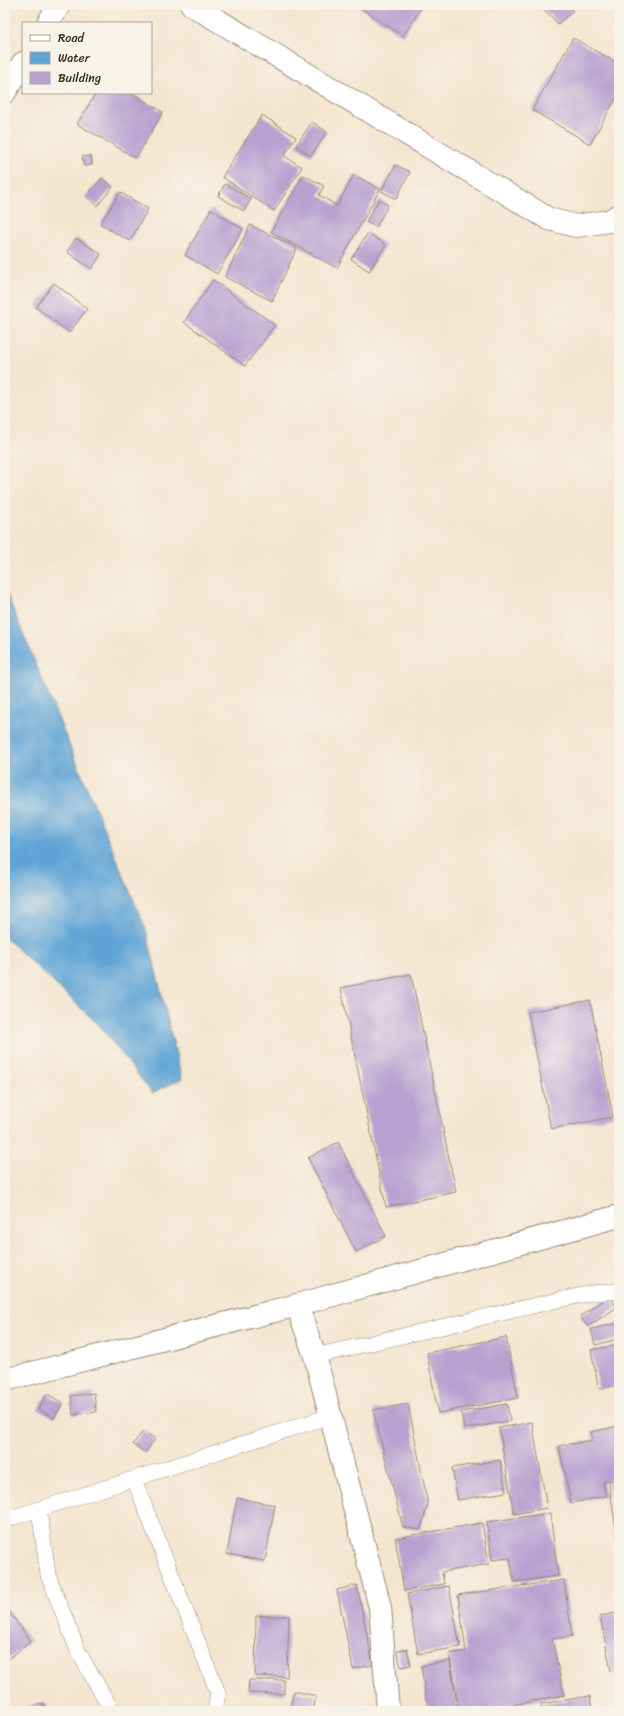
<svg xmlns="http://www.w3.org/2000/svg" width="624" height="1716" viewBox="0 0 624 1716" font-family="Sriracha,sans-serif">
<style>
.water{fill:#61a4d6;stroke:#4e677a}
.building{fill:#b7a1d0}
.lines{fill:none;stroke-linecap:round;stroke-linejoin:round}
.service-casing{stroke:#988876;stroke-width:16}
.minor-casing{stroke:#988876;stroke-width:24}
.trunk-casing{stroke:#988876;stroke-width:24}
.service{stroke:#fff;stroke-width:15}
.minor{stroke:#fff;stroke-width:22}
.trunk{stroke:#fff;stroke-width:22}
</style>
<rect width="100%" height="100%" fill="#f7f3e8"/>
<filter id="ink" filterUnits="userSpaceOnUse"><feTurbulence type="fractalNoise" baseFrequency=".025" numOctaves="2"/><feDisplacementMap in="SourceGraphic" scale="8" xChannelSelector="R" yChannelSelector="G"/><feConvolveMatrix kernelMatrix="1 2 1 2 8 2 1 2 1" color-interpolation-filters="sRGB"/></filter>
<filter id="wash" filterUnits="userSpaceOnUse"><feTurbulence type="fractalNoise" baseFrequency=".012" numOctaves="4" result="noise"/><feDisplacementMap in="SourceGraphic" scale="16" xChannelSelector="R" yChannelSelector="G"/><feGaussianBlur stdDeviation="0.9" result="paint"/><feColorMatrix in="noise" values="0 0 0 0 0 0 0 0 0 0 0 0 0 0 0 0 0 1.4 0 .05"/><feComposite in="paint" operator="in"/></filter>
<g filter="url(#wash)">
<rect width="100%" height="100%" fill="#f4e5cf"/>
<path class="water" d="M5,590L146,930L182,1079L152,1093L100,1026L5,937Z"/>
<g id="blocks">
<path class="building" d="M356,5H423L403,36Z
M540,5H567L573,11L558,24Z
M573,38L619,64V93L590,144L532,110Z
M96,93H131L163,112L136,158L77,124Z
M262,115L296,137L284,156L302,167L274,211L222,177Z
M312,122L327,132L311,156L296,146Z
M91,156L92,165L84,166L82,157Z
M396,165L410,172L396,199L381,191Z
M303,175L324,186L319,195L337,206L354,175L380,189L337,268L271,232Z
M102,178L113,187L97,206L86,196Z
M225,184L251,199L244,211L218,196Z
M120,192L148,209L130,241L100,224Z
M379,199L388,205L376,227L366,222Z
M211,209L243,229L217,274L185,255Z
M250,225L297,248L272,301L225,277Z
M368,233L386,245L369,271L351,259Z
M76,238L101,254L92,269L67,252Z
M213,280L275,325L245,366L184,322Z
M54,283L87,309L69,333L36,307Z
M411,974L456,1192L386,1207L341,988Z
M590,1000L613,1117L551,1129L528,1012Z
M338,1142L386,1236L356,1252L308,1158Z
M609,1296L617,1307L588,1327L580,1316Z
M619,1323V1339L595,1345L591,1329Z
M506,1337L518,1398L438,1413L427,1353Z
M619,1345V1385L599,1389L591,1350Z
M94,1393L96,1412L73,1415L71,1396Z
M47,1394L63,1403L54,1418L38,1409Z
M408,1404L428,1505L420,1530L403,1527L373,1410Z
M507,1404L510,1421L464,1429L461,1412Z
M532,1422L547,1508L514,1514L499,1428Z
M619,1426V1478L603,1482L606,1496L571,1503L559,1446L593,1440L591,1432Z
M143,1431L155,1439L145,1453L133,1444Z
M500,1460L506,1492L458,1500L452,1468Z
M619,1482V1543H618L609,1483Z
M237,1498L275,1505L265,1561L227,1554Z
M550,1513L558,1576L514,1582L510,1558L492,1560L487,1522Z
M482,1523L489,1564L442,1572L444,1584L404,1591L395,1538Z
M564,1580L572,1636L552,1639L564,1695L481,1711H460L449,1654L466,1651L458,1595Z
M357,1585L373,1665L353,1669L337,1590Z
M449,1586L460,1647L418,1654L407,1594Z
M5,1606L31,1641L7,1660L5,1658Z
M616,1613L619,1628V1669L611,1671L600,1616Z
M256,1616H289L287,1677L255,1676Z
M407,1649L411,1665L401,1667L397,1651Z
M450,1661L458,1711H428L421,1666Z
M249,1680H284V1694L248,1693Z
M294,1691L316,1696L313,1711H289Z
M590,1696L592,1711H542L541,1704Z
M44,1703L47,1711H19Z"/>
</g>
</g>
<g filter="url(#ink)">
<use href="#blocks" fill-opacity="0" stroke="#988876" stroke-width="1"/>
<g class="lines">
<g class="service-casing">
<path id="service" d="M315,1356L554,1301L592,1293L619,1291
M134,1479L218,1693L215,1711
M39,1509L48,1575L78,1651L112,1711
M5,1520L330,1416"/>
</g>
<g class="minor-casing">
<path id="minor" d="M192,5L549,219L576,226L609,221L619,215
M48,23L59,5
M5,92L23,63
M297,1305L315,1356L380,1607L388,1711"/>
</g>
<g class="trunk-casing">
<path id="trunk" d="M5,1380L297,1305L619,1216"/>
</g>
<use href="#service" class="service"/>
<use href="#minor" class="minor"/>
<use href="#trunk" class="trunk"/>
</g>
</g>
<rect width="624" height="1716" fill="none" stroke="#f7f3e8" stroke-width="20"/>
<rect x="22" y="22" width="130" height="72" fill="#f7f3e8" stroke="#aca397"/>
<rect x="30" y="35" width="20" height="6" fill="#ffffff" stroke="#aca397"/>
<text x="58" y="42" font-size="12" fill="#3b2a1e">Road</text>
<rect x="30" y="52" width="20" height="12" fill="#61a4d6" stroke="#aca397"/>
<text x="58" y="62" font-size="12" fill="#3b2a1e">Water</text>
<rect x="30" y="72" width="20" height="12" fill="#b7a1d0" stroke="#aca397"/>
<text x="58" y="82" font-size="12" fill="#3b2a1e">Building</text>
</svg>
